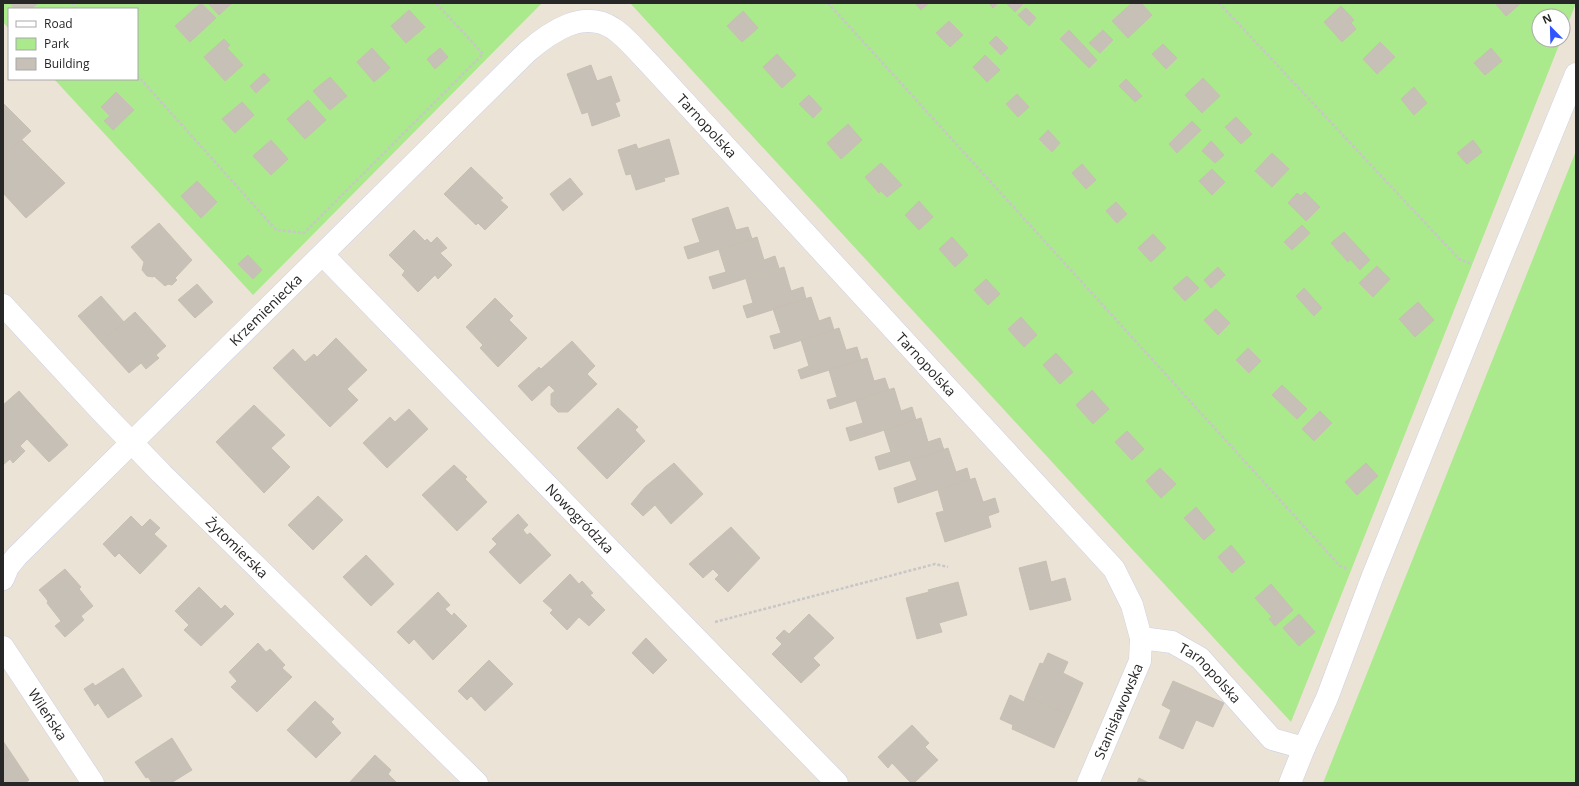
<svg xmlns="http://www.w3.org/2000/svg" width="1579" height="786" viewBox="0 0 1579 786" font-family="'Open Sans',sans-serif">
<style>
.green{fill:#abe98d}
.building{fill:#c7c0b7;stroke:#c7bfb1}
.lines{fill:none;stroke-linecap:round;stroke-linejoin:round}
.minor-casing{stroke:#ccd0e3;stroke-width:23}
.path{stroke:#c7c7c7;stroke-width:2.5;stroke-dasharray:3 2;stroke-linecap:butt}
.minor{stroke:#fff;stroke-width:22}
.labels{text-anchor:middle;stroke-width:3.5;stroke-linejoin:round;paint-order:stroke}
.street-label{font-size:14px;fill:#272727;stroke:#fff}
</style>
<rect width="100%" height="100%" fill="#ece3d7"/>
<path class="green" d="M3,3H542L253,295L54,79H137V9H9V29L3,22Z
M630,3H1576L1563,36V16H1539V40H1561L1291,722Z
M1576,151V783H1323Z"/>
<path class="building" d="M10,3H38L31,9H15Z
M201,3L216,18L190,42L175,26Z
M208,3H230L231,4L219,15Z
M915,3H929L921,10Z
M989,3H998L993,8Z
M1006,3H1021L1023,4L1015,12Z
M1132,3H1141L1152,15L1128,38L1112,21Z
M1495,3H1519L1520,4L1506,16Z
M1341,6L1354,20L1351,23L1356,29L1342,42L1324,22Z
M1026,8L1036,18L1029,26L1018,15Z
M409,10L425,27L406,43L391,26Z
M743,11L758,28L742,42L727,26Z
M949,21L963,35L950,47L936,33Z
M1069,30L1097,60L1089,68L1060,39Z
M1103,30L1113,40L1100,53L1089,43Z
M996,36L1008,48L1001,55L989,43Z
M224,39L230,45L227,48L243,65L225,81L204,57Z
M1380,42L1395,57L1377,74L1363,59Z
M1163,44L1177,58L1166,69L1152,54Z
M372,48L390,68L374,82L357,62Z
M440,48L448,57L435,69L427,59Z
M1491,48L1502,61L1485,75L1474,63Z
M777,54L796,75L782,88L763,67Z
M985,55L1000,70L987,82L973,67Z
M591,65L597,81L611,76L620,101L615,103L620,116L592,126L588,112L582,114L567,74Z
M264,73L270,80L256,93L250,86Z
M330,77L347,96L330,110L313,91Z
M1203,78L1220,96L1202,113L1185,95Z
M1126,79L1142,96L1135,102L1119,86Z
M1414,87L1427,103L1414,115L1401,99Z
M116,92L134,110L113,130L104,121L110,116L101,107Z
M1017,94L1029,107L1018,117L1006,104Z
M809,95L822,109L813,118L799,104Z
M308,100L326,120L305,139L287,119Z
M242,102L254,115L235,133L222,119Z
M3,103L31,131L3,157Z
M1236,117L1252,134L1241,144L1225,127Z
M1192,121L1201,130L1177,153L1169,144Z
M848,124L862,140L841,159L827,143Z
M1048,130L1060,143L1052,152L1039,139Z
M669,139L679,174L664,178L665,181L636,190L631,174L626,175L618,150L636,144L638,149Z
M22,140L65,183L26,218L3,193V157Z
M271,140L288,159L271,175L253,156Z
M1473,140L1482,152L1467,164L1457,153Z
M1211,141L1224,155L1215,163L1202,151Z
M1272,153L1289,169L1272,187L1255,171Z
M881,163L902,185L887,197L881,191L879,193L865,177Z
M1082,164L1096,180L1086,189L1072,173Z
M471,167L503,198L500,200L508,207L485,230L478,223L476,225L444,194Z
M1212,169L1225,182L1212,195L1199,181Z
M570,178L583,194L563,211L550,194Z
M197,181L217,202L201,218L181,196Z
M1305,192L1320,207L1306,221L1288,203L1297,193L1301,196Z
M919,201L933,217L919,230L905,215Z
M1116,202L1127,214L1117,223L1106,211Z
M728,207L736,230L748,227L752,239L688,259L684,247L700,242L692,219Z
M159,223L192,260L175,278L177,280L172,285L168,284L165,286L154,276L153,277L147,276L142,270L144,262L131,247Z
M1302,225L1310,233L1292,250L1284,242Z
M414,230L425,241L427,239L431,243L437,237L447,248L440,253L452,265L438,279L435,275L418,292L402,275L405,271L389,255Z
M1344,232L1370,260L1360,270L1350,259L1348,262L1331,243Z
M1153,234L1166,248L1151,262L1138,248Z
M757,237L764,260L775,256L779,268L713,289L709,277L726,272L719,250Z
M952,237L968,255L955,267L939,249Z
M248,255L262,270L253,279L238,264Z
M1377,266L1390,279L1373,297L1359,283Z
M784,267L791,291L803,287L806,299L747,318L743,306L753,303L746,279Z
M1218,267L1225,275L1211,288L1204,280Z
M1187,276L1199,288L1185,301L1173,288Z
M986,279L1000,294L988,305L974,290Z
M197,284L213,302L195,318L178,300Z
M1304,288L1322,308L1314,316L1296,296Z
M101,296L124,322L101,342L78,316Z
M811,297L819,321L830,317L834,330L774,349L770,336L781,333L773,309Z
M495,298L513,316L509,320L527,338L498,367L480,348L483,345L466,327Z
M1418,302L1434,320L1415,337L1399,319Z
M1216,309L1230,323L1218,335L1204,320Z
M135,312L166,346L156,355L159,358L146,369L141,363L129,373L101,342Z
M1021,317L1037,335L1024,347L1008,329Z
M839,328L846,350L857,347L861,360L801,379L798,370L809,366L801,340Z
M336,338L367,370L347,389L358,400L330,427L273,368L293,349L305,362L314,354L317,357Z
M572,341L595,366L587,374L597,384L568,412H558L551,405V394L555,391L549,385L532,401L518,386L539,367L541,369Z
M1248,348L1261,361L1249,373L1236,360Z
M1056,353L1073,372L1060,384L1043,365Z
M867,358L874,381L885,378L889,390L830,409L827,400L837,397L829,370Z
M1282,385L1307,409L1297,419L1272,395Z
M894,388L901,411L912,407L916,420L850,441L846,428L863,423L856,400Z
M1092,390L1109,409L1093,424L1076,405Z
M19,391L68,445L49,462L27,439L20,446L25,451L13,463L10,459L3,465V405Z
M254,405L285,435L271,448L290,467L264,493L216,442Z
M618,408L638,427L635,430L645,441L607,479L577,448Z
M409,409L428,429L387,468L363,443L390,417L395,422Z
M1320,411L1332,423L1314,441L1302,429Z
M921,418L928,442L940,438L944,450L879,470L875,457L891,452L884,430Z
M1127,431L1144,449L1132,460L1115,442Z
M948,448L956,472L967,468L970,479L898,503L894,488L917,480L910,461Z
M674,463L703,494L671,524L655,505L643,516L631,504L645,487Z
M1366,463L1378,476L1357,495L1345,482Z
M454,465L467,477L465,479L487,502L457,531L422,495Z
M1160,468L1176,484L1161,498L1146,481Z
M975,478L983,502L995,498L999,512L988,516L991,527L945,542L936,513L944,511L938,490Z
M318,496L343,520L313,550L288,525Z
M1196,507L1215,530L1204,540L1184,518Z
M518,514L528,525L523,530L527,535L530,533L551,555L520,584L489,552L497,544L492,539Z
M131,516L142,527L150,519L160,528L154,534L167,546L140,574L119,553L115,557L103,544Z
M731,527L760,558L728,592L715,579L719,575L713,569L703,578L689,564Z
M1231,545L1245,562L1232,573L1218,557Z
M366,555L394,584L371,606L343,577Z
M1046,561L1051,582L1065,578L1071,600L1030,610L1019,568Z
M65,569L81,587L79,589L93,606L81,616L84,620L65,637L55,626L61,621L47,603L48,601L39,590Z
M570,574L579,584L582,581L593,593L590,595L605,610L589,626L579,617L567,630L550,613L553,610L543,601Z
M958,582L967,615L939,623L942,632L917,639L906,598L929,592L928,590Z
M1271,584L1293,610L1275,626L1269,619L1272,617L1255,598Z
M199,587L221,609L225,605L234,614L201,646L184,630L189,625L175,611Z
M438,592L450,605L445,609L452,616L454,613L467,626L433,660L414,639L409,644L397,632Z
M809,614L834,638L813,658L820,665L801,683L772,654L782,644L776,638L784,630L789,634Z
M1299,614L1315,632L1299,646L1283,628Z
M646,638L667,660L653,674L632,653Z
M258,643L266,652L270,649L285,665L282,668L292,677L257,712L231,687L237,681L229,672Z
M1048,653L1068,662L1063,673L1083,683L1069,715L1026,696L1040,663L1043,664Z
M489,660L513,684L485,711L471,696L467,700L458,691Z
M123,668L142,696L108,718L98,703L95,706L84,689L93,683L95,686Z
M1173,681L1224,703L1213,727L1196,720L1183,749L1159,738L1171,710L1162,705Z
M1010,695L1024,702L1026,696L1069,715L1054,748L1012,729L1013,725L1000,719Z
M315,701L334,719L331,722L341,733L316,758L287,730Z
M912,725L929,743L925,747L938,760L914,783H911L892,763L888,768L878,757Z
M172,738L192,770L171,783H152L148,777L146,778L135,762Z
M3,741L11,753L3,758Z
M11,753L29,780L25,783H3V758Z
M375,755L391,770L388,774L397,783H349Z
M1139,778L1149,783H1137Z"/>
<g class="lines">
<g class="minor-casing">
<g id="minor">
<path id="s1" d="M323,255L837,783"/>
<path id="s2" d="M3,305L100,410L162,474L477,783"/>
<path id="s3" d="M3,579L8,567L17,556L527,52C550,32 584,8 614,29C626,37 637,51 647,61L1114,569L1132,605L1141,638L1172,642L1200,658L1272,739L1304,748"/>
<path id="s4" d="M3,647L93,783"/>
<path id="s5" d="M1088,783L1140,661L1141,638"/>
<path d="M1290,783L1304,748L1327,698L1372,578L1495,272L1576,74"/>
</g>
</g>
<path class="path" d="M72,3L77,9
M828,3L1340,566L1348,569
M1219,3L1459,259L1472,264
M137,75L276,230L304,233L483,54L436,3
M715,622L935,564L948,567"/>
<use href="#minor" class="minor"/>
</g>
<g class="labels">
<g class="street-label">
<text dy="5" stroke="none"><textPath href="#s3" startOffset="976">Tarnopolska</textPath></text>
<text dy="5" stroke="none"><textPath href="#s3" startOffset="377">Krzemieniecka</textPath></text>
<text dy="5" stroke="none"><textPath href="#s3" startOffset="1300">Tarnopolska</textPath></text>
<text dy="5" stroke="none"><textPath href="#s1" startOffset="368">Nowogródzka</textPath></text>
<text dy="5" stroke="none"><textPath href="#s2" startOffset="337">Żytomierska</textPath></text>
<text dy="5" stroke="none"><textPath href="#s3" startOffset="1733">Tarnopolska</textPath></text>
<text dy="5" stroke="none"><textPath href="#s5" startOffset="78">Stanisławowska</textPath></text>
<text dy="5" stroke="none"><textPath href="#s4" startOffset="81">Wileńska</textPath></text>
</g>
</g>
<rect width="1579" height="786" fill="none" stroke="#272727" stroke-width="8"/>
<rect x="8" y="8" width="130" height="72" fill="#ffffff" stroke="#a9a9a9"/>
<rect x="16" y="21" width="20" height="6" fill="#ffffff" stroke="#a9a9a9"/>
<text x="44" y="28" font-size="12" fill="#272727">Road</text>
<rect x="16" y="38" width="20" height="12" fill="#abe98d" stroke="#a9a9a9"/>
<text x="44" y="48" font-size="12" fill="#272727">Park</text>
<rect x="16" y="58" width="20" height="12" fill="#c7c0b7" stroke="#a9a9a9"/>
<text x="44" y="68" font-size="12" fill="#272727">Building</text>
<g transform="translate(1551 28) rotate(337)"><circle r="19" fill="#ffffff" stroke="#a9a9a9"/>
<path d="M0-3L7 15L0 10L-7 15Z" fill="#3154ff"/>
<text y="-6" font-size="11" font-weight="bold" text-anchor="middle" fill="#272727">N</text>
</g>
</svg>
